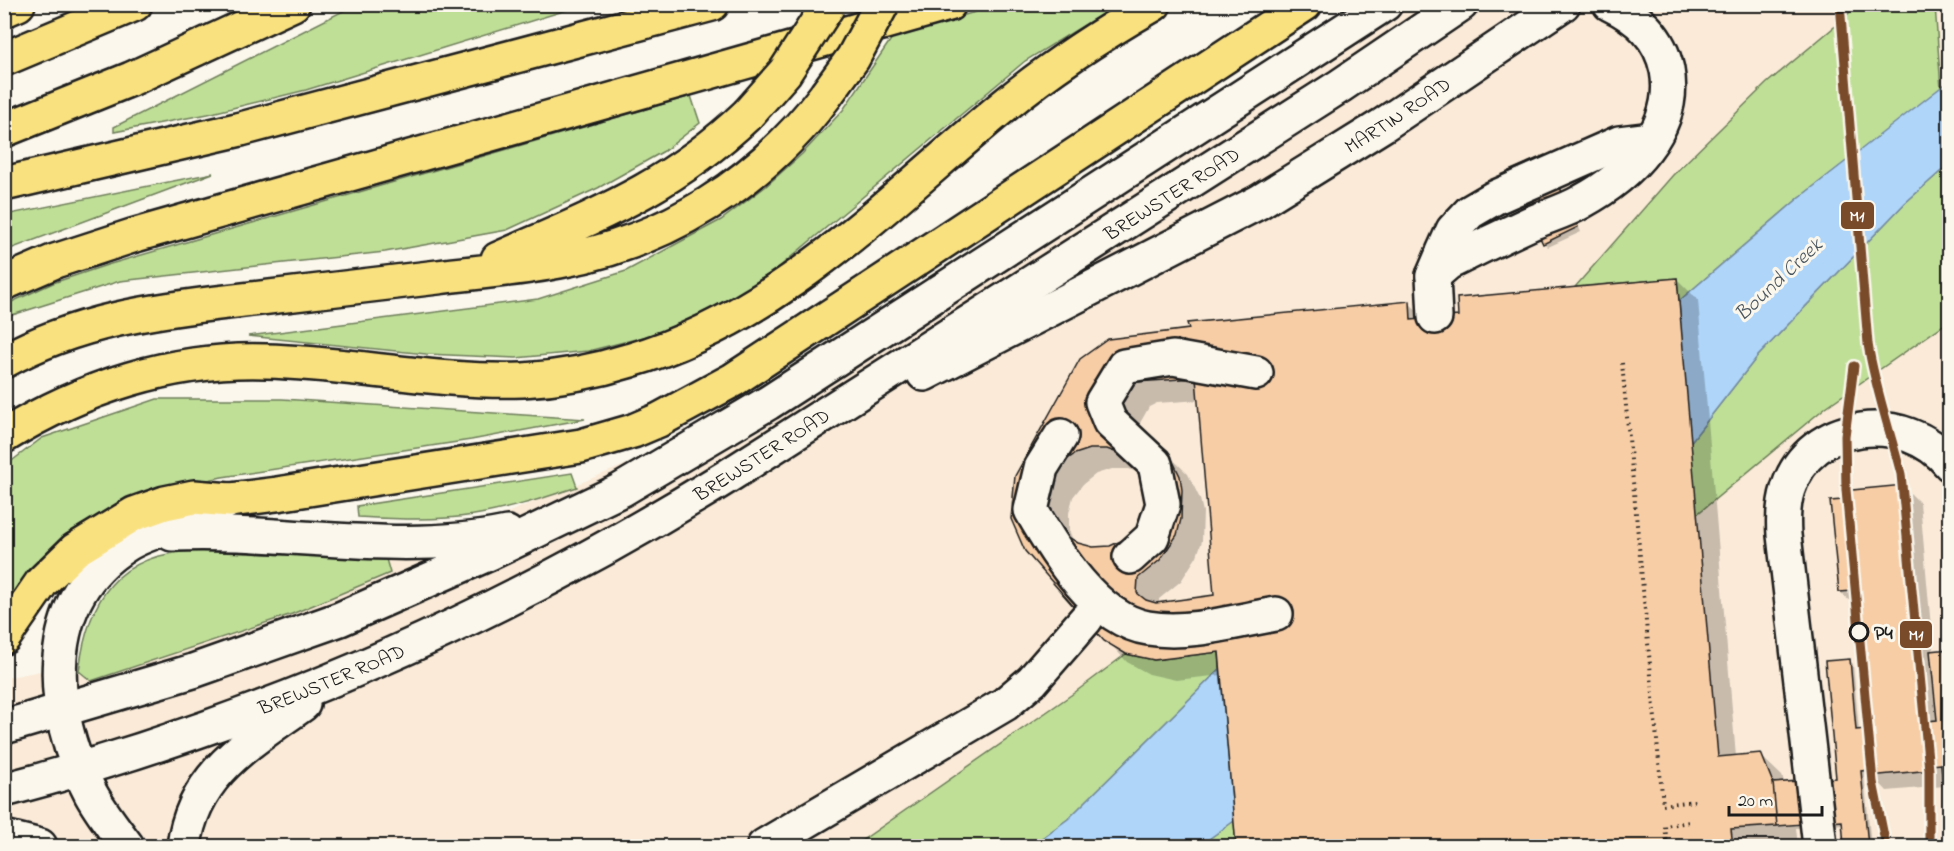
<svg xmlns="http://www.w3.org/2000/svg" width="1954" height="851" viewBox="0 0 1954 851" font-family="'Indie Flower',sans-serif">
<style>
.built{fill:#faead7}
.green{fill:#bfdf97;stroke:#6e7e5a;stroke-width:1.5}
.water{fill:#afd5f9;stroke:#748ba1;stroke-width:1.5}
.shadow{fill:#0003;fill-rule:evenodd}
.building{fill:#f7cda6;stroke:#1c1c1c;stroke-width:1.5;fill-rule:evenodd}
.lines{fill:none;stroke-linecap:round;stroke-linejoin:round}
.minor-casing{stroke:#1c1c1c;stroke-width:38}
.highway-casing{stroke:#1c1c1c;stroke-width:38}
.path{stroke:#1c1c1c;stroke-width:4;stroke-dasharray:1.5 4.5;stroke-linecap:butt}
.minor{stroke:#fbf7ec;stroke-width:33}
.highway{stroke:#fae180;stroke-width:33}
.highway-bridge-casing{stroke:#1c1c1c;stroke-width:38;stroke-linecap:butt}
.highway-bridge{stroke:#fae180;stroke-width:33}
.metro-1-casing{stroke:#fbf7ec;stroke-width:14}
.metro-1{stroke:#7a4b2a;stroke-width:9}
.stop-dot{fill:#fbf7ec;stroke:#1c1c1c;stroke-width:3}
.labels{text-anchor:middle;stroke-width:6;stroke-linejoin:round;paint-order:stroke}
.street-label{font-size:20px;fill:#1c1c1c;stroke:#fbf7ec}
.stop-label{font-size:20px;font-weight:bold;fill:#1c1c1c;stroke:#fbf7ec;text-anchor:start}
.water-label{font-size:21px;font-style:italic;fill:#48545e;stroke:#fbf7ec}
.line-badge{stroke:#fbf7ec;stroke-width:2}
.badge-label{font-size:16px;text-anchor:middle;font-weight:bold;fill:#fff}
</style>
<rect width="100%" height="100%" fill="#fbf7ec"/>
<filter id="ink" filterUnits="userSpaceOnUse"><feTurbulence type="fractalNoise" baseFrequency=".0167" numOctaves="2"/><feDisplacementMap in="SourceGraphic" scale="12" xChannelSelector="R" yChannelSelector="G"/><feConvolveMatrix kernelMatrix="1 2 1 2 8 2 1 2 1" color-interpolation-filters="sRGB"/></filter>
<g filter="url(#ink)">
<path class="built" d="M1349,5H1949V846H5V678L190,642L681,442Z"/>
<path class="green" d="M355,5H583L306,90L208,114L114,132V127Z
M1000,5H1117L1025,61L754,288L688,326L588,351L516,358L426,354L248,336L538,299L626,271L721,220L765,187L802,154L843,110L894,35Z
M1855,5H1935L1941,89L1800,197L1679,301L1677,278L1575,287L1673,175L1767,83L1845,18Z
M691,96L700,123L664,151L598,188L507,230L385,252L120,281L9,316L5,305L53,283L107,265Z
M1948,165L1949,321L1826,407L1696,515L1689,444L1757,357L1905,203Z
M213,173L5,251V215Z
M157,399H282L585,419L471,440L222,477L134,496L78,527L5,608V466L42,438Z
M572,473L577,487C543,498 510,509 474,515C436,521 397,519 358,517L357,506Z
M196,551L386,559L390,573L292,614L91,681L79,671C88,599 117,553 196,551Z
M1219,652L1220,669L1068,819L1031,846H854L1074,693L1126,654L1154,660Z
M1234,821L1236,846H1199Z"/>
<path class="water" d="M1949,81V164L1905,203L1757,357L1689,444L1679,301L1800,197Z
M1220,669L1234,821L1199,846H1031L1068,819Z"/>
<path class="shadow" d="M1548,160L1581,232L1548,247L1544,243Z
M1677,279L1698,300L1736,757L1760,755L1782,776L1785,784L1837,780L1849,660L1853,664L1859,731H1867L1856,607L1840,592L1845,501L1904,487L1920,503L1945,786L1887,791L1871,774H1864L1871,846H1846L1844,824L1796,828L1798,846H1238L1222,675L1176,680L1149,674L1127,662L1026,551L1082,360L1409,303L1427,320L1459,317ZM1200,400L1216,596L1159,604V599L1181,581L1197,556L1202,541L1203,512L1200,499L1188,474L1140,428V423L1149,407L1157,403ZM1112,469H1129L1142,474L1149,497L1138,529L1126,541L1110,547L1093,549L1074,543L1069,530V513L1073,497L1083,484L1096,474Z"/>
<path class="building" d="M1545,155L1578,227L1543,244L1509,171Z
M1677,278L1718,757L1761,753L1773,783L1777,826L1731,829L1733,846H1236L1219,652L1154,660L1126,654L1104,641L1025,551L1011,519L1015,476L1080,359L1108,339L1189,329L1187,323L1410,301L1411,320L1458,316L1457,298ZM1196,378L1214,595L1156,603L1146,600L1137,593L1138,578L1160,560L1177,535L1181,519L1182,490L1180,476L1168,451L1120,411L1119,401L1128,386L1136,382ZM1090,449H1107L1123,455L1135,466L1144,480L1147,497L1145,513L1137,528L1125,539L1110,546L1093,547L1078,543L1065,535L1055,522L1049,507L1048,491L1062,463L1075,454Z
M1904,485L1931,770L1870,776L1853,591L1839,592L1830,501L1843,500L1842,491Z
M1950,649V846H1949L1941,764L1931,765L1927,721L1937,720L1930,651Z
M1850,659L1856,730L1866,729L1869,770L1861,771L1868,846H1844L1842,821L1777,826L1773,783L1836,778L1825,661Z"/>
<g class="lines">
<g class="minor-casing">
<g id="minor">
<path d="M1443,252L1453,230L1470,212L1494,198L1619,143L1652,139"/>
<path d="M1433,276L1448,263C1476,249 1503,236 1531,223C1547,216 1566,211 1581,202C1629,176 1678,129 1667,70C1660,37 1639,18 1610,4"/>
<path d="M1435,317L1433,276L1442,255"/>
<path id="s1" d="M924,374L1259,202L1383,125L1563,4"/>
<path d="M1061,436L1041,468L1031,510C1055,552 1096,620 1148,628C1189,635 1235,621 1276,614"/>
<path d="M172,534C283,529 397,556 507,533"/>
<path d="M1130,557L1152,537L1163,504L1155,464L1110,422L1102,402L1124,366L1173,358L1256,373"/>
<path d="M4,727L193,671L340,619L490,553L621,490L768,403L1385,4"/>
<path id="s2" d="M4,790C260,723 504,615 728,476L1340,86L1461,4"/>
<path d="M4,837L40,846"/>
<path d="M127,846C114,829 101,812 91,794C48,713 39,600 126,545C148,531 177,526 202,516C211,511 220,505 230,500"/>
<path d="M184,846C193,774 249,743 303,704"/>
<path d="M764,846L1005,704L1032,681L1086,619"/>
<path d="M1820,846L1784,535C1783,520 1783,504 1788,489C1810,419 1906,410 1950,464"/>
</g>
</g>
<g class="highway-casing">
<path id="highway" d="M4,10L18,4
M4,59L135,4
M4,130L131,79L293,4
M4,184L241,129L712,4
M498,259C595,216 669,189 748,114
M4,283L55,261L132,236L949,4
M4,361C76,321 155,310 235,301C303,293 370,285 438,277C478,272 519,269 559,261C666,242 761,182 826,95
M4,436C83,387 173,358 266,361C352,363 437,383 523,380C560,378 596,371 631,360C780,317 888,201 1005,105C1051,67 1102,34 1154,4
M4,637L42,582L75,550L134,514L165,503L194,497L230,500L277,494L581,446L633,431L659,420L733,380L1305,4"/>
</g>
<path class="path" d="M1622,363L1663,805L1695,801
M1667,846L1665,826L1689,822"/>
<use href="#minor" class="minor"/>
<use href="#highway" class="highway"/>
<g class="highway-bridge-casing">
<path id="highway-bridge" d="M826,95L853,58L882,4
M748,114L785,72L829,4"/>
</g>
<use href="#highway-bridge" class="highway-bridge"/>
<g class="metro-1-casing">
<path id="metro-1" d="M1840,4L1868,344C1875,388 1890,430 1901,474L1929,770V846
M1854,366L1845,436L1846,490L1873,782L1886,846"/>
</g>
<use href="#metro-1" class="metro-1"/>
</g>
</g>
<circle class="stop-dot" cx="1859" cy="632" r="9"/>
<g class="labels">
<g class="street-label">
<text dy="7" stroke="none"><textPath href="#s1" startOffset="540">MARTIN ROAD</textPath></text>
<text dy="7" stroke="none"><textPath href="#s2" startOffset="1318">BREWSTER ROAD</textPath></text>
<text dy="7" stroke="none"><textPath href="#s2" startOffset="832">BREWSTER ROAD</textPath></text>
<text dy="7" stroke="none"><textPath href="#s2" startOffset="346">BREWSTER ROAD</textPath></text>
</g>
<g class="stop-label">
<text x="1874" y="639">P4</text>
</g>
<g class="water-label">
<text transform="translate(1778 279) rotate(-43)" y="7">Bound Creek</text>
</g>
</g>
<g class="line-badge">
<rect x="1840" y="201" width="35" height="29" rx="6" fill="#7a4b2a"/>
<rect x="1899" y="620" width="34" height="29" rx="6" fill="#7a4b2a"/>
</g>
<g class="badge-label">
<text x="1857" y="221">M1</text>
<text x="1916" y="640">M1</text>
</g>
<rect width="1954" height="851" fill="none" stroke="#fbf7ec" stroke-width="24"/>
<rect x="12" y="12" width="1930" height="827" fill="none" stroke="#1c1c1c" stroke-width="2" filter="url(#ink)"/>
<path d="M1729 806v9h93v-9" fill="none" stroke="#1c1c1c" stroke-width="3"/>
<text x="1738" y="806" font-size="18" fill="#1c1c1c" stroke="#fbf7ec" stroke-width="4.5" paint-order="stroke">20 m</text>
</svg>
